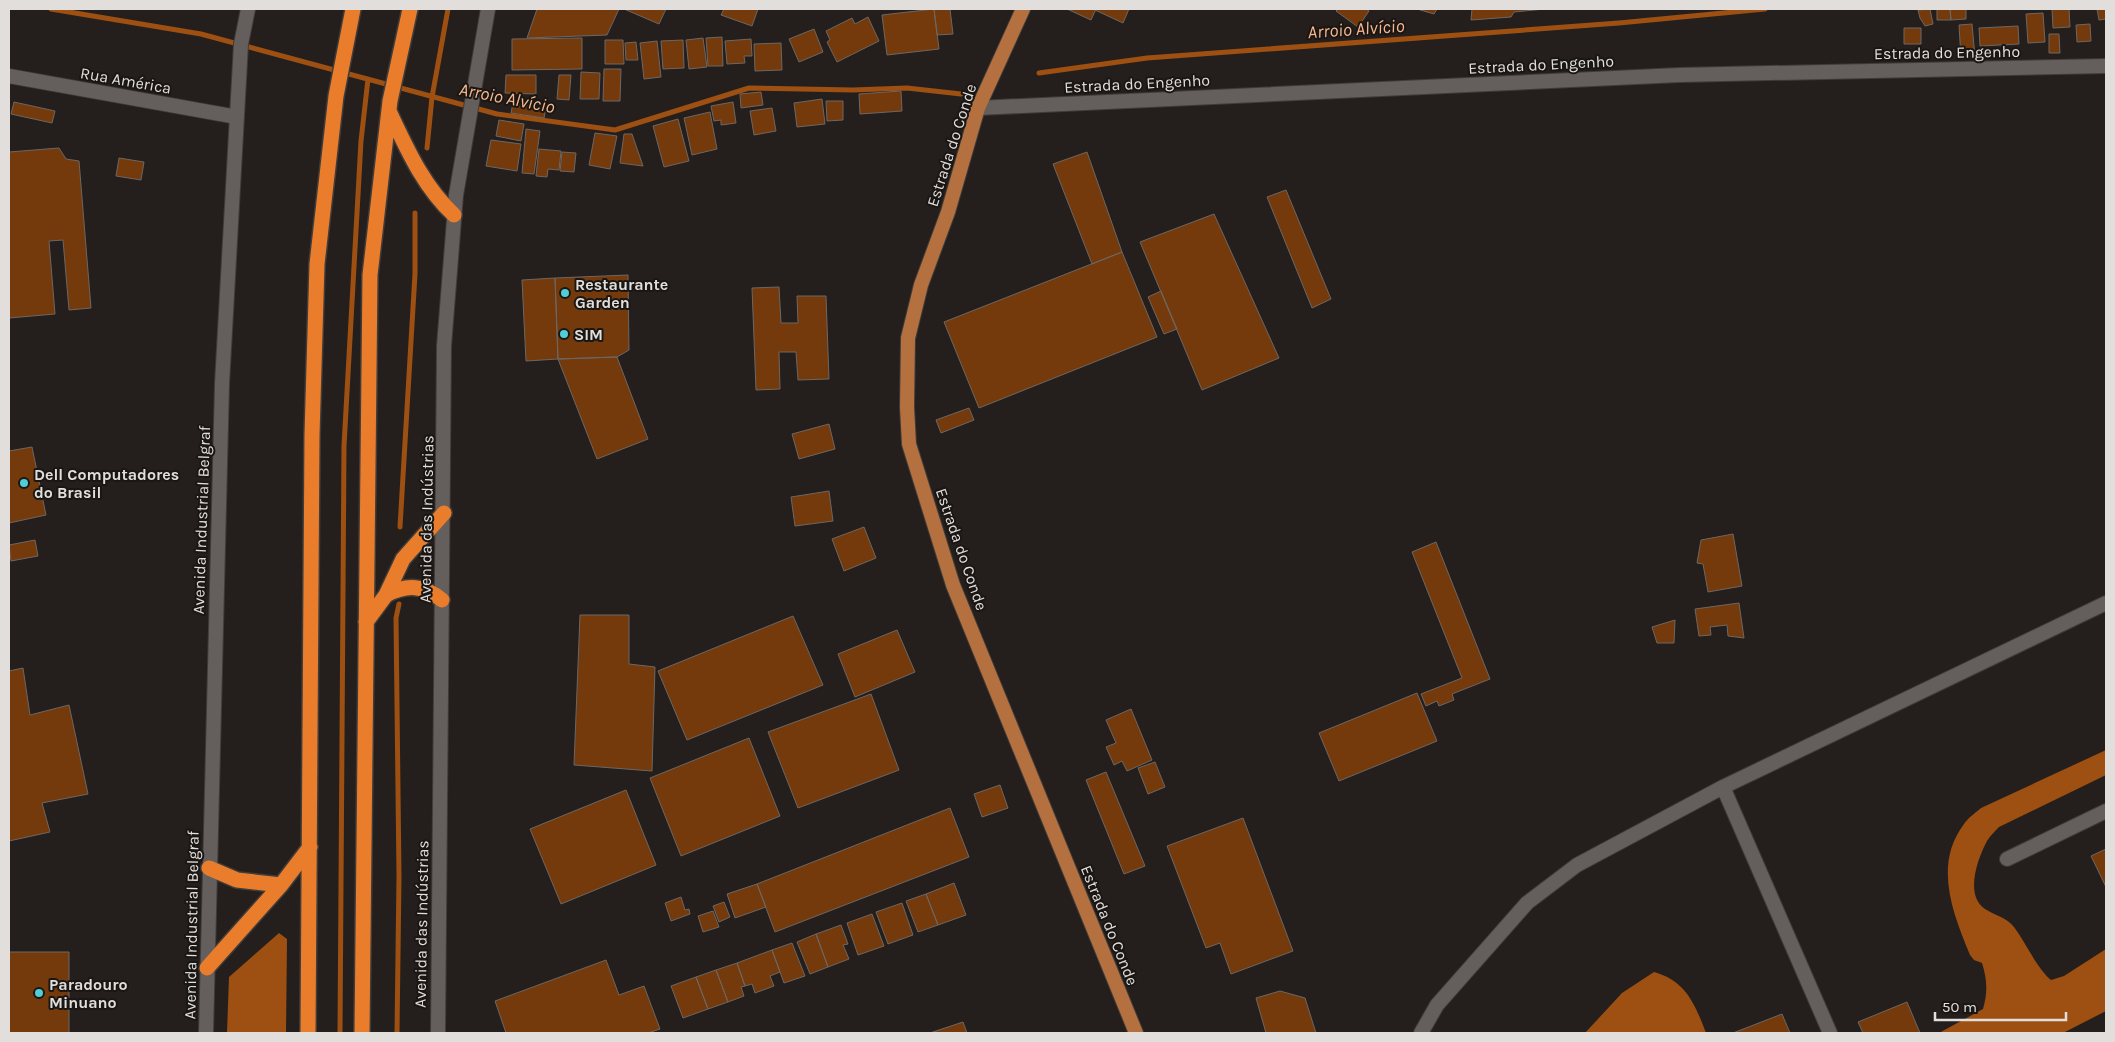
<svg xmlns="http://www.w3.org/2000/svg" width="2115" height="1042" viewBox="0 0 2115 1042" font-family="Karla,sans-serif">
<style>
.water{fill:#9d5011}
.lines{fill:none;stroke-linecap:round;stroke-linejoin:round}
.stream{stroke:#9d5011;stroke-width:5}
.building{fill:#753a0b;stroke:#6c6764}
.minor-casing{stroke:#403c3a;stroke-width:16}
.secondary-casing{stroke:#403c3a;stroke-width:16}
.primary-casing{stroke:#403c3a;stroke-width:16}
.motorway-casing{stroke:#403c3a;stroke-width:18}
.minor{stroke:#645f5c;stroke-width:14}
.secondary{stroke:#645f5c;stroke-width:14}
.primary{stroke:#b4713f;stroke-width:14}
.motorway{stroke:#e97d2b;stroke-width:15}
.poi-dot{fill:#52ccd6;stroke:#1a1614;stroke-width:2}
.labels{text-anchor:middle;stroke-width:4;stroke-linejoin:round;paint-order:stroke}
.street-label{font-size:16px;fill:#e1dedc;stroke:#1a1614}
.poi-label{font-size:16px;font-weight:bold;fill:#e1dedc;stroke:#1a1614;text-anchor:start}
.water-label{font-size:18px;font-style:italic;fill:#f8b88f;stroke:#1a1614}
</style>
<rect width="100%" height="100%" fill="#241f1d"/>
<path class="water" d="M2106,750V775L1999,827C1995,831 1990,836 1987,841C1978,858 1964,895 1985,909C1994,915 2006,917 2014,927C2026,943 2036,967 2051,980L2064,976L2106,949V1011L2063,1033H1939L1983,1009C1988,992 1987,979 1982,963L1974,960L1970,955C1953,913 1933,865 1964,824C1968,818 1975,813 1981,808Z
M279,933L287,939L286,1033H227L229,977Z
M1654,972C1686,981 1695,1004 1706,1033H1585L1622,993Z"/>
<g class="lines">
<path class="stream" d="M51,9L201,34L497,114L615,130L749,88L853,90L907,88L961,94
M1039,73L1147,58L1619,23L1765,9
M427,148L432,97L448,9
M400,527L415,274V213
M340,1033L344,446L361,141L368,79
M397,1033L399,876L396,618L399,604"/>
</g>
<path class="building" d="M537,9H619L607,35L527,38Z
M624,9H666L659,24Z
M724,9H758L752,26L721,15Z
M934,9L939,49L887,55L882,15Z
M934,9H950L953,34L937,35Z
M1067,9H1096L1091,20Z
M1096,9H1129L1123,23L1095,10Z
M1338,9H1366L1369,11L1358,27L1336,11Z
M1417,9H1437L1434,14Z
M1472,9H1545L1514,12L1511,17L1471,20Z
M1930,9L1933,24L1925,26L1920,18L1918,10Z
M1937,9H1950L1951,20H1937Z
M1950,9H1966V19L1951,20Z
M2052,9H2069L2070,27L2053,28Z
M2097,9H2106V19L2099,20Z
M2043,13L2045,42L2028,43L2026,14Z
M868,17L879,41L837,62L827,42L830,40L826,31L852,18L855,24Z
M1972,24L1975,57L1961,58L1959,25Z
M2090,24L2091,41L2077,42L2076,25Z
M2018,26L2019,44L1980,46L1979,28Z
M1904,28H1921V44H1904Z
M814,29L823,52L799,62L789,39Z
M2049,34H2059L2060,53H2049Z
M722,37L723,66H708L706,38Z
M582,38V69L512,70V39Z
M703,38L707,67L689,69L686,40Z
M751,39L752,56H744L745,63L727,64L725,41Z
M605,40H623L624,64H605Z
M683,40L684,68L663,69L661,41Z
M657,41L661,77L644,79L640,43Z
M636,42L638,60H626L625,43Z
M781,43L782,70L755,71L754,44Z
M604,69H621L620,101H603Z
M581,72L600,73L599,99H580Z
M506,75H536V94L505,93Z
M559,75H571L569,100L557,99Z
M901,91L902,111L860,114L859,94Z
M761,92L763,105L741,108L740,94Z
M822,99L825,124L797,127L794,103Z
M826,101H843V120L827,121Z
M14,102L55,111L52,123L11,114Z
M733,102L736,123L721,125V120L714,121L711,106Z
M513,103L546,108L544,118L511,113Z
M772,108L776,131L754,135L750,111Z
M710,112L717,149L692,155L684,118Z
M678,119L689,161L664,167L653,126Z
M499,120L524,124L521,141L496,136Z
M526,129L540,131L534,174L522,173Z
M595,133L617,136L610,169L589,165Z
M624,134H632L643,166L620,163Z
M491,140L521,144L517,171L486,166Z
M59,148L66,159L79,161L91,308L69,310L63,240L49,241L55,314L9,318V152Z
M539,149L561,151L559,170L548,169L547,177L536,176Z
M562,152L576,153L574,172L560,171Z
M1087,152L1122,252L1092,264L1053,164Z
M119,158L144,162L141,180L116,176Z
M1286,190L1331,299L1312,308L1267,197Z
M1214,214L1279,358L1202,390L1140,242Z
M1122,252L1157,337L979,408L944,322Z
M628,275L629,350L617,357L558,359L555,278Z
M555,278L558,359L526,361L522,280Z
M779,287L781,323H798L797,296H826L829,379L798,380L796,352H779L780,389L756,390L752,288Z
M1161,291L1177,329L1164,334L1148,297Z
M617,357L648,439L597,459L558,359Z
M969,408L974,420L941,433L936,420Z
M829,424L835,449L799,459L792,434Z
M32,447L46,515L9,523V451Z
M829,491L833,521L795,526L791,497Z
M864,527L876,558L844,571L832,539Z
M1733,534L1742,586L1708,592L1703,564L1697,563L1701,540Z
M35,540L38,556L11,561L9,545Z
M1436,542L1490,679L1452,694L1454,700L1439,706L1437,701L1426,706L1421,694L1462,678L1412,552Z
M1739,603L1744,638L1728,636L1727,625L1710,627L1711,635L1699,636L1695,609Z
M580,615H629V664L655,667L652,771L574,765Z
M793,616L823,685L687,740L658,671Z
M1675,620L1674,643H1657L1652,627Z
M897,630L915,672L855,697L838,654Z
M23,668L30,715L69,705L88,794L42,803L50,832L9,841V671Z
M1417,693L1437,741L1339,781L1319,733Z
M871,694L899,770L798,808L768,732Z
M1131,709L1152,760L1127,771L1122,761L1114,765L1106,747L1116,743L1106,720Z
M749,738L780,816L681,856L650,778Z
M1155,762L1165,787L1148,794L1138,768Z
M1106,772L1145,866L1124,874L1086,780Z
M1000,785L1008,808L982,817L974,794Z
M626,790L656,865L561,904L530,829Z
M950,808L969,857L775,932L757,884Z
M1243,818L1293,951L1231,974L1220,943L1206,948L1167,846Z
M2106,849V887L2091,856Z
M954,883L966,915L938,925L926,894Z
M757,884L766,907L735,918L727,894Z
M926,894L938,925L918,932L906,901Z
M681,897L685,910L689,909L690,914L671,921L665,903Z
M724,902L730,917L719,922L713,906Z
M902,903L913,935L888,944L876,912Z
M713,911L719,927L703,932L698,916Z
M872,914L884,946L858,955L847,923Z
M841,925L848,944L843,945L849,959L828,967L816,934Z
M816,934L828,967L810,974L797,942Z
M792,943L805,976L784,983L772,950Z
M772,950L780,972L770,976L774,986L755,993L752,984L745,986L737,963Z
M9,952H69V1033H9Z
M606,960L619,995L644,986L660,1029L648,1033H506L495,1001Z
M737,963L745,986L741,987L744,996L728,1002L716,970Z
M716,970L728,1002L708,1009L696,977Z
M696,977L708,1009L683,1018L671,986Z
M1280,991L1305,998L1316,1033H1266L1256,998Z
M1907,1002L1920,1033H1863L1858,1022Z
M1782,1014L1790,1033H1733Z
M963,1022L967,1033H930Z"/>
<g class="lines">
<g class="minor-casing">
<path id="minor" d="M978,108L1679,75L2106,66
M1723,787L1830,1033
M2007,859L2106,811
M1421,1033L1437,1005L1527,903L1577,865L1723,787L2106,603"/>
</g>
<g class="secondary-casing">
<path id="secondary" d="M9,76L237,117
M206,1033L222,384L241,44L248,9
M438,1033L444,346L456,195L488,9"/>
</g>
<g class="primary-casing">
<path id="primary" d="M1023,9L978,108L948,212L921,285L908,338L907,407L909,444L953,585L1136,1033"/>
</g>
<g class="motorway-casing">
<path id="motorway" d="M389,111C407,149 423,186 454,215
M386,595C407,584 424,585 442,600
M366,622L386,595L403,559L444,513
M209,868L237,880L281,885
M207,968L281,885L310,847
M308,1033L312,435L317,264L336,96L353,9
M362,1033L370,275L390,101L410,9"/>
</g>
<use href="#minor" class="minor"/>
<use href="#secondary" class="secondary"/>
<use href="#primary" class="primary"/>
<use href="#motorway" class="motorway"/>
</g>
<g class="poi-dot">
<circle cx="565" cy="293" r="5"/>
<circle cx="564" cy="334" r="5"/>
<circle cx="24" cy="483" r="5"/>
<circle cx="39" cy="993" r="5"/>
</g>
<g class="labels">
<g class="street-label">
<text transform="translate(1947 52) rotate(-1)" y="6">Estrada do Engenho</text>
<text transform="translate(1541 64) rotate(-3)" y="6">Estrada do Engenho</text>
<text transform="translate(126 80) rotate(10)" y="6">Rua América</text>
<text transform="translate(1137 83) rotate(-3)" y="6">Estrada do Engenho</text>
<text transform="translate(951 145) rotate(-72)" y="6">Estrada do Conde</text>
<text transform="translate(426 519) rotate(-89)" y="6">Avenida das Indústrias</text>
<text transform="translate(201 520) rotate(-88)" y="6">Avenida Industrial Belgraf</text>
<text transform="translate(962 549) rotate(71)" y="6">Estrada do Conde</text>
<text transform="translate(421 924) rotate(-89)" y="6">Avenida das Indústrias</text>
<text transform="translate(191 925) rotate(-89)" y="6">Avenida Industrial Belgraf</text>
<text transform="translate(1110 925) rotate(68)" y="6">Estrada do Conde</text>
</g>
<g class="poi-label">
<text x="575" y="290">Restaurante<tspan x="575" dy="18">Garden</tspan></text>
<text x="574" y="340">SIM</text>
<text x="34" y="480">Dell Computadores<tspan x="34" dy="18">do Brasil</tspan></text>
<text x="49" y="990">Paradouro<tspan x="49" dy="18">Minuano</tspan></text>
</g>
<g class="water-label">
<text transform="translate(1356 29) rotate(-4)" y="6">Arroio Alvício</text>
<text transform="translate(507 98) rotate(11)" y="6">Arroio Alvício</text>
</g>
</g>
<rect width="2115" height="1042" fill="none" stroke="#e1dedc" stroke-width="20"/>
<path d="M1935 1012v8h131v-8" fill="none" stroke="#e1dedc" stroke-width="2.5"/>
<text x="1942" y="1012" font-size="15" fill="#e1dedc" stroke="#1a1614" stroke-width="4" paint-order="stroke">50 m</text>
</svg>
